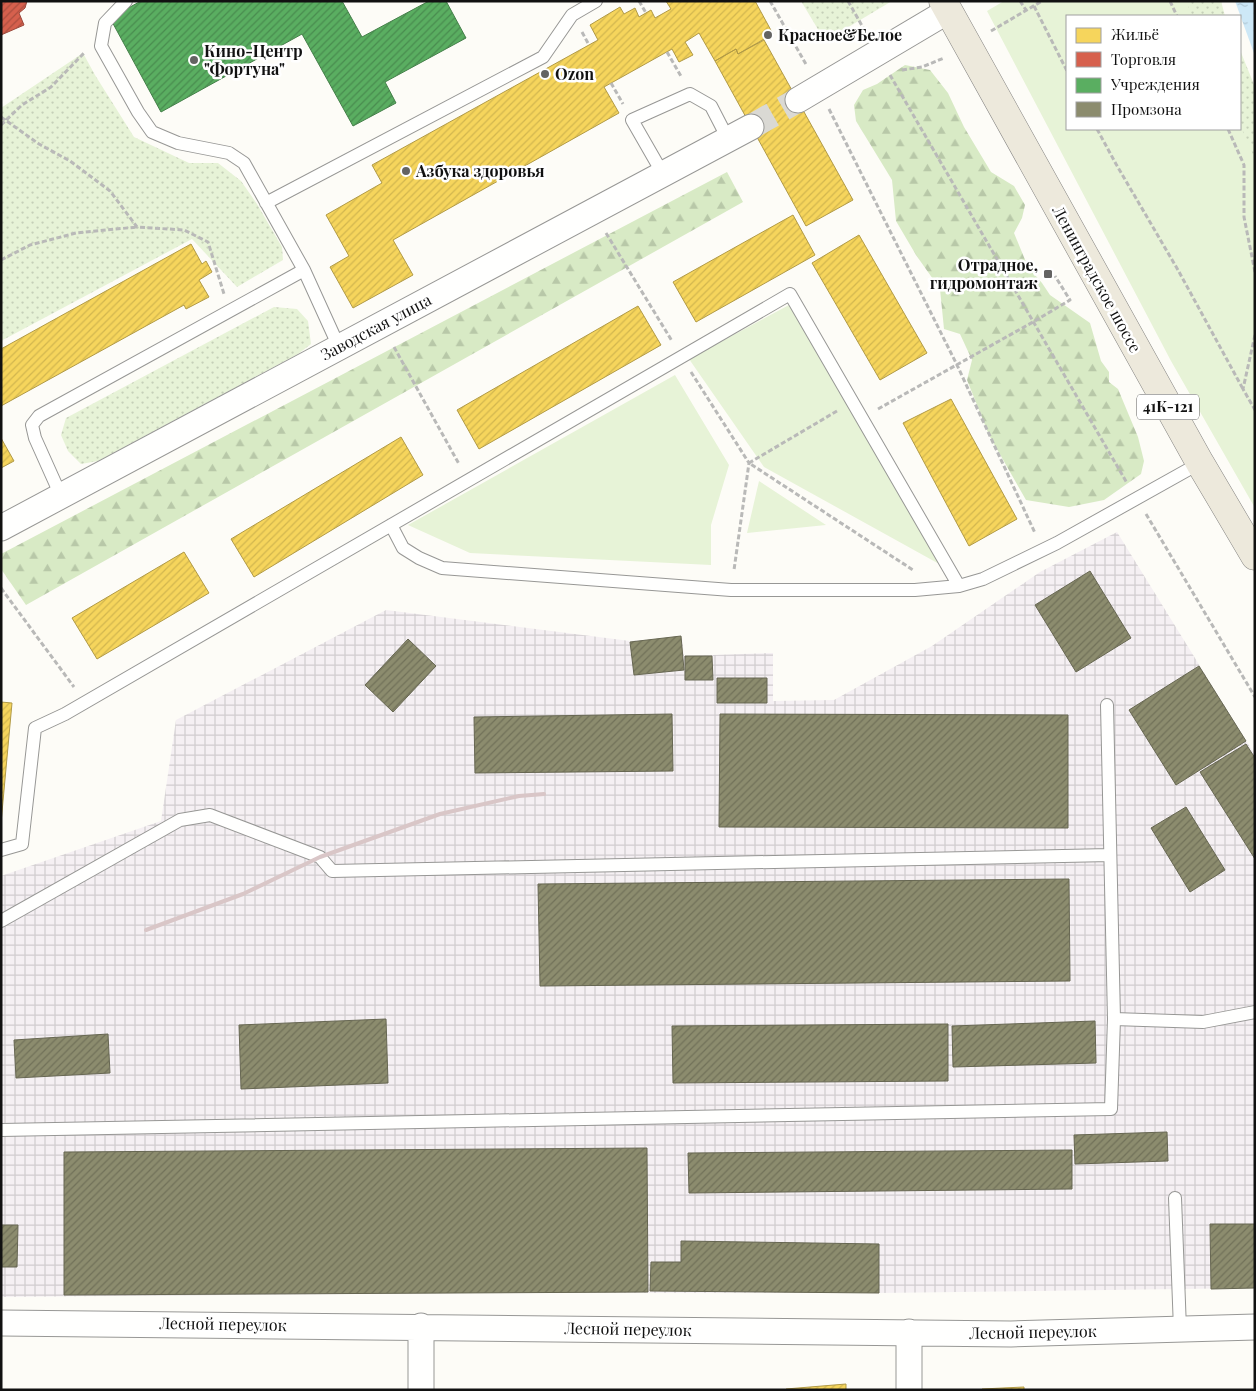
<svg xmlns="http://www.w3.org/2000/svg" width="1256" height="1391" viewBox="0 0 1256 1391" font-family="'Playfair Display',serif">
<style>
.industrial{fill:url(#industrial-grid)}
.grass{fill:url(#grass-dots)}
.forest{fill:url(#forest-firs)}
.park{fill:#e7f3d7}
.water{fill:url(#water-ripples)}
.homes{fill:url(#homes-hatch);stroke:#b19a46}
.shops{fill:url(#shops-hatch);stroke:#9b483b}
.public{fill:url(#public-hatch);stroke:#447f49}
.industry{fill:url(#industry-hatch);stroke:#676752}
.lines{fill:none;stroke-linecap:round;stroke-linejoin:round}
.street-tunnel{stroke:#dad9d4;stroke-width:25;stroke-dasharray:25 12;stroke-linecap:butt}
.lane-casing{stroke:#979795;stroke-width:14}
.street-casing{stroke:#979795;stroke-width:27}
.primary-casing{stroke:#858482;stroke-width:29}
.path{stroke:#b9b9b8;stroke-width:3;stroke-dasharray:5 2.5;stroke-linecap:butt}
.lane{stroke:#fffffe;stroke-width:12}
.street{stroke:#fffffe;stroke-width:25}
.primary{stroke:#ede9dc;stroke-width:28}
.rail{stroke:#d9c6c7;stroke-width:4}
.poi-dot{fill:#646362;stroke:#fff;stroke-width:2}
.labels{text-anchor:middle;stroke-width:5;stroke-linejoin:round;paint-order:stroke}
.shield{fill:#fff;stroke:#585858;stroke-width:1}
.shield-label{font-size:15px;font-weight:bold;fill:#111}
.poi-label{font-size:16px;font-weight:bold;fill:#111;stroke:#fff;text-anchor:start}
.street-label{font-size:16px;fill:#111;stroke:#fff}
</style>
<defs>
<pattern id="industrial-grid" width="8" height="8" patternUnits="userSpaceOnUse" patternTransform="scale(1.25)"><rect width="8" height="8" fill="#f5f0f3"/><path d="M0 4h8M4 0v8" fill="none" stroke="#d1cdcf"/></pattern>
<pattern id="grass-dots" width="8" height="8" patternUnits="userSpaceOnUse" patternTransform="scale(1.25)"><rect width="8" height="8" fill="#e7f3d7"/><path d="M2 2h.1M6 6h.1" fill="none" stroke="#c5cfb8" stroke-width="1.8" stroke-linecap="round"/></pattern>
<pattern id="forest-firs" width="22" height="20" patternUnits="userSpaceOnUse" patternTransform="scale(1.25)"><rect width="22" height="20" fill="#d8eac5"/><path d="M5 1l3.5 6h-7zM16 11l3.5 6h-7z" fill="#b8c8a8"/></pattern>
<pattern id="water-ripples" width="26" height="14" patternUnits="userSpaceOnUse" patternTransform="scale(1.25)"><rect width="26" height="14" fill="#cde8f7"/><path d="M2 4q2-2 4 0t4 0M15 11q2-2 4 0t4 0" fill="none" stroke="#afc6d3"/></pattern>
<pattern id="homes-hatch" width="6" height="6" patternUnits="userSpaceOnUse" patternTransform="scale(1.25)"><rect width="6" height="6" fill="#f6d55c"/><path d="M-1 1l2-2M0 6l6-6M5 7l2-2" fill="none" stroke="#d2b64f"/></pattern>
<pattern id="shops-hatch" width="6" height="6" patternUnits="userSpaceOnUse" patternTransform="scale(1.25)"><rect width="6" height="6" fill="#d6604d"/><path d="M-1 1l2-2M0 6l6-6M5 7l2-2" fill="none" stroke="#ac4e3f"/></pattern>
<pattern id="public-hatch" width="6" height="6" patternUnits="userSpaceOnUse" patternTransform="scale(1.25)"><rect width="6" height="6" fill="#5aae61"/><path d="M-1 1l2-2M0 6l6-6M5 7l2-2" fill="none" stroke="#498c4f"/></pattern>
<pattern id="industry-hatch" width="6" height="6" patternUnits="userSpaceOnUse" patternTransform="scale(1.25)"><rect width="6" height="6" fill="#8c8c6e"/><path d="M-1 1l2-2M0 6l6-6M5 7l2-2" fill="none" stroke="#717159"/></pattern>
</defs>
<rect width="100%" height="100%" fill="#fdfcf7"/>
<path class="industrial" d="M1117,532L1255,755V1288L879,1293H470L1,1297V876L161,821L176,720L386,610L630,641L682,637L684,656L773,653V701L834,700L932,646L1040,572Z"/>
<path class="grass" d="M801,1H892L825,41Z
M1175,1H1221L1225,16H1181Z
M1240,50L1255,87V196L1240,129Z
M83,53L95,75L134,137L189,163H218L241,181L257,204L282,247L283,260L237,287L192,239L1,341V108Z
M274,307L297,309L308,321L311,344L298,354L98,461L81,464L68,451L61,435L66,418Z"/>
<path class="forest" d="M905,65L930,70L948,93L964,127L991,172L1014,186L1025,205L1022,218L1014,233L1028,267L1042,283L1050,295L1090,323L1101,361L1109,372V382L1118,389L1138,437L1144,461L1141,474L1104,500L1069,507L1026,500L989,435L967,380L972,360L960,334L944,329L940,289L916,255L896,221L892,180L856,121L854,105L863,90L877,84Z
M727,172L743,202L26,605L1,569V554Z"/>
<path class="park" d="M1004,1H1186L1192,16H1067V129H1240V125L1255,159V508L1171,361L987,11Z
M789,305L941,565L764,467L689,359Z
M675,375L729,465L711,525V565L470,553L408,525Z
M759,481L826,525L747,533Z"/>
<path class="water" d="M1235,1H1255V56Z"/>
<path class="homes" d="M666,1H755L773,34L738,54L736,49L715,61L699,33L685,42L693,55L679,62L672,49L604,87L619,113L393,240L413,275L353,308L330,267L349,256L326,215L382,183L372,165L598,40L590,25L620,7L624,14L635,8L639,17L651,10L655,18L671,9Z
M764,40L853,200L806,226L715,61L736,49L738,54Z
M793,215L815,255L696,322L673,282Z
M859,235L927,353L880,380L812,263Z
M191,244L202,264L206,261L212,272L199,280L209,297L186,309L184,305L1,406V349Z
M638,306L661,345L479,449L457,410Z
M951,399L1017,519L969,546L903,423Z
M401,437L423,475L254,577L231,539Z
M1,438L14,461L1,468Z
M184,552L209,593L97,659L72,618Z
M1,702L12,703L1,823Z
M846,1384V1390H786V1389Z
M1024,1387V1390H983L982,1389Z"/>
<path class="shops" d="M1,1H27L25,8L19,13L24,25L1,35Z"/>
<path class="public" d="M141,1H342L362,37L429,1H446L466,38L385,82L396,103L353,126L302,34L161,112L110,18Z"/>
<path class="industry" d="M1090,571L1131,638L1076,672L1035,605Z
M681,636L684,670L634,675L630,642Z
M408,639L436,666L393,712L365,685Z
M685,656H712L713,680H685Z
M1199,666L1246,741L1176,785L1129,710Z
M717,678H767V703H717Z
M672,714L673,771L475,773L474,717Z
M720,714L1068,715V828L719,827Z
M1246,744L1255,758V859L1200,772Z
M1186,807L1225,870L1190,892L1151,828Z
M1069,879L1070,981L540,986L538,884Z
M386,1019L388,1083L241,1089L239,1025Z
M1095,1021L1096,1063L953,1067L952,1026Z
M948,1024V1081L673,1083L672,1026Z
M108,1034L110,1073L16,1078L14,1040Z
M1167,1132L1168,1161L1075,1164L1074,1135Z
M647,1148L648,1292L64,1295V1152Z
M1072,1150V1189L689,1193L688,1153Z
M1210,1224H1255V1288L1211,1289Z
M1,1225H18L17,1267H1Z
M681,1241L879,1244V1293L650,1291L651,1262H681Z"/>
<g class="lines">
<path class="street-tunnel" d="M751,127L798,100"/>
<g class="lane-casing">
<path id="lane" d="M126,1L105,23L101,46L138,112L152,132L178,143L229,153L244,163L304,270L339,347
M663,174L632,120L690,94L711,106L728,139
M266,203L543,57L572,15L596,1
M61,496L35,438L32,425L39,416L304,270
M391,525L403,548L419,558L442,568L731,590H915L959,586L983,579L1057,543L1200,463
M1107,705L1114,1019L1203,1022L1255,1012
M1,850L22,844L35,728L65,714L790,294L959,586
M1,921L180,820L210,815L320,857L332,871L1110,855
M1,1130L1111,1109L1114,1019
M1175,1198L1180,1329"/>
</g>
<g class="street-casing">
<path id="street" d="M798,100L948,11
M1,528L751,127
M1,1323L1011,1334L1255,1327
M421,1326V1390
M909,1332V1390"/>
</g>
<g class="primary-casing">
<path id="primary" d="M943,1L1200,463L1255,556"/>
</g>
<path class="path" d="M639,1L646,13
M770,1L807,66
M848,1L865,31
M1020,1L1026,10
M1170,1L1177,16
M1034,6L1067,71
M991,31L1042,1
M582,32L589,45
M667,52L682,78
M902,70L922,67L944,58
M890,75L1127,483
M611,83L623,104
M829,109L957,365L1035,533
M1,117L39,144L70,161L110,191L137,227L184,230L208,242L224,294
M1,125L22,105L51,87L84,53
M1097,129L1116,164L1178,270L1243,389
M1228,129L1244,165V217L1255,272
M606,233L672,341
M1,260L30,245L76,233L137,227
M1255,335L1243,389L1255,410
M394,347L459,464
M691,372L749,463L734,570
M878,409L1033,322L1070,300L1055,276
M837,411L749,463L913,570
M1146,514L1255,697
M1,588L74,687"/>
<use href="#lane" class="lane"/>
<use href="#street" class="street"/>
<use href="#primary" class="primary"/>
<path class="rail" d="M146,930L243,894L320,857L440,814L519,796L544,794"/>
</g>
<g class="poi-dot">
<circle cx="768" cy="35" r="5"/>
<circle cx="194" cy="60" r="5"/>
<circle cx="545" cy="74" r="5"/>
<circle cx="406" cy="171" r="5"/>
<rect x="1043" y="269" width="10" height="10" rx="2.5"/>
</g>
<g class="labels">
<rect class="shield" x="1137" y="394.5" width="62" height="25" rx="4"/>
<g class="shield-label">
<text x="1168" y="412">41К-121</text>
</g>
<g class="poi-label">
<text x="778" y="41">Красное&amp;Белое</text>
<text x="204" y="57">Кино-Центр<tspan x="204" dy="18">"Фортуна"</tspan></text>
<text x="555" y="80">Ozon</text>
<text x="416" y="177">Азбука здоровья</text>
<text x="1038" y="271" text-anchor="end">Отрадное,<tspan x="1038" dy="18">гидромонтаж</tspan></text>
</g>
<g class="street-label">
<text transform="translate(1097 279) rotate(61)" y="6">Ленинградское шоссе</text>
<text transform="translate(376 327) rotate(-28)" y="6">Заводская улица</text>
<text transform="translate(223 1324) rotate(1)" y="6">Лесной переулок</text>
<text transform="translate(628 1329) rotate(1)" y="6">Лесной переулок</text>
<text transform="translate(1033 1332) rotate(-1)" y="6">Лесной переулок</text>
</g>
</g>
<rect width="1256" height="1391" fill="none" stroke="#111111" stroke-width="5"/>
<rect x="1066" y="15" width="175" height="115" fill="#ffffff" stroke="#a0a0a0"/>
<rect x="1076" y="28" width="25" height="15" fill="#f6d55c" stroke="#a0a0a0"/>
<text x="1111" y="40" font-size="15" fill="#111111">Жильё</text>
<rect x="1076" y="52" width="25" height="15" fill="#d6604d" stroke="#a0a0a0"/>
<text x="1111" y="65" font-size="15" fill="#111111">Торговля</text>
<rect x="1076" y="78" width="25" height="15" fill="#5aae61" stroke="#a0a0a0"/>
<text x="1111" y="90" font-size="15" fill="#111111">Учреждения</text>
<rect x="1076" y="102" width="25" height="15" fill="#8c8c6e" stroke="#a0a0a0"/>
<text x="1111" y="115" font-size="15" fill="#111111">Промзона</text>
</svg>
